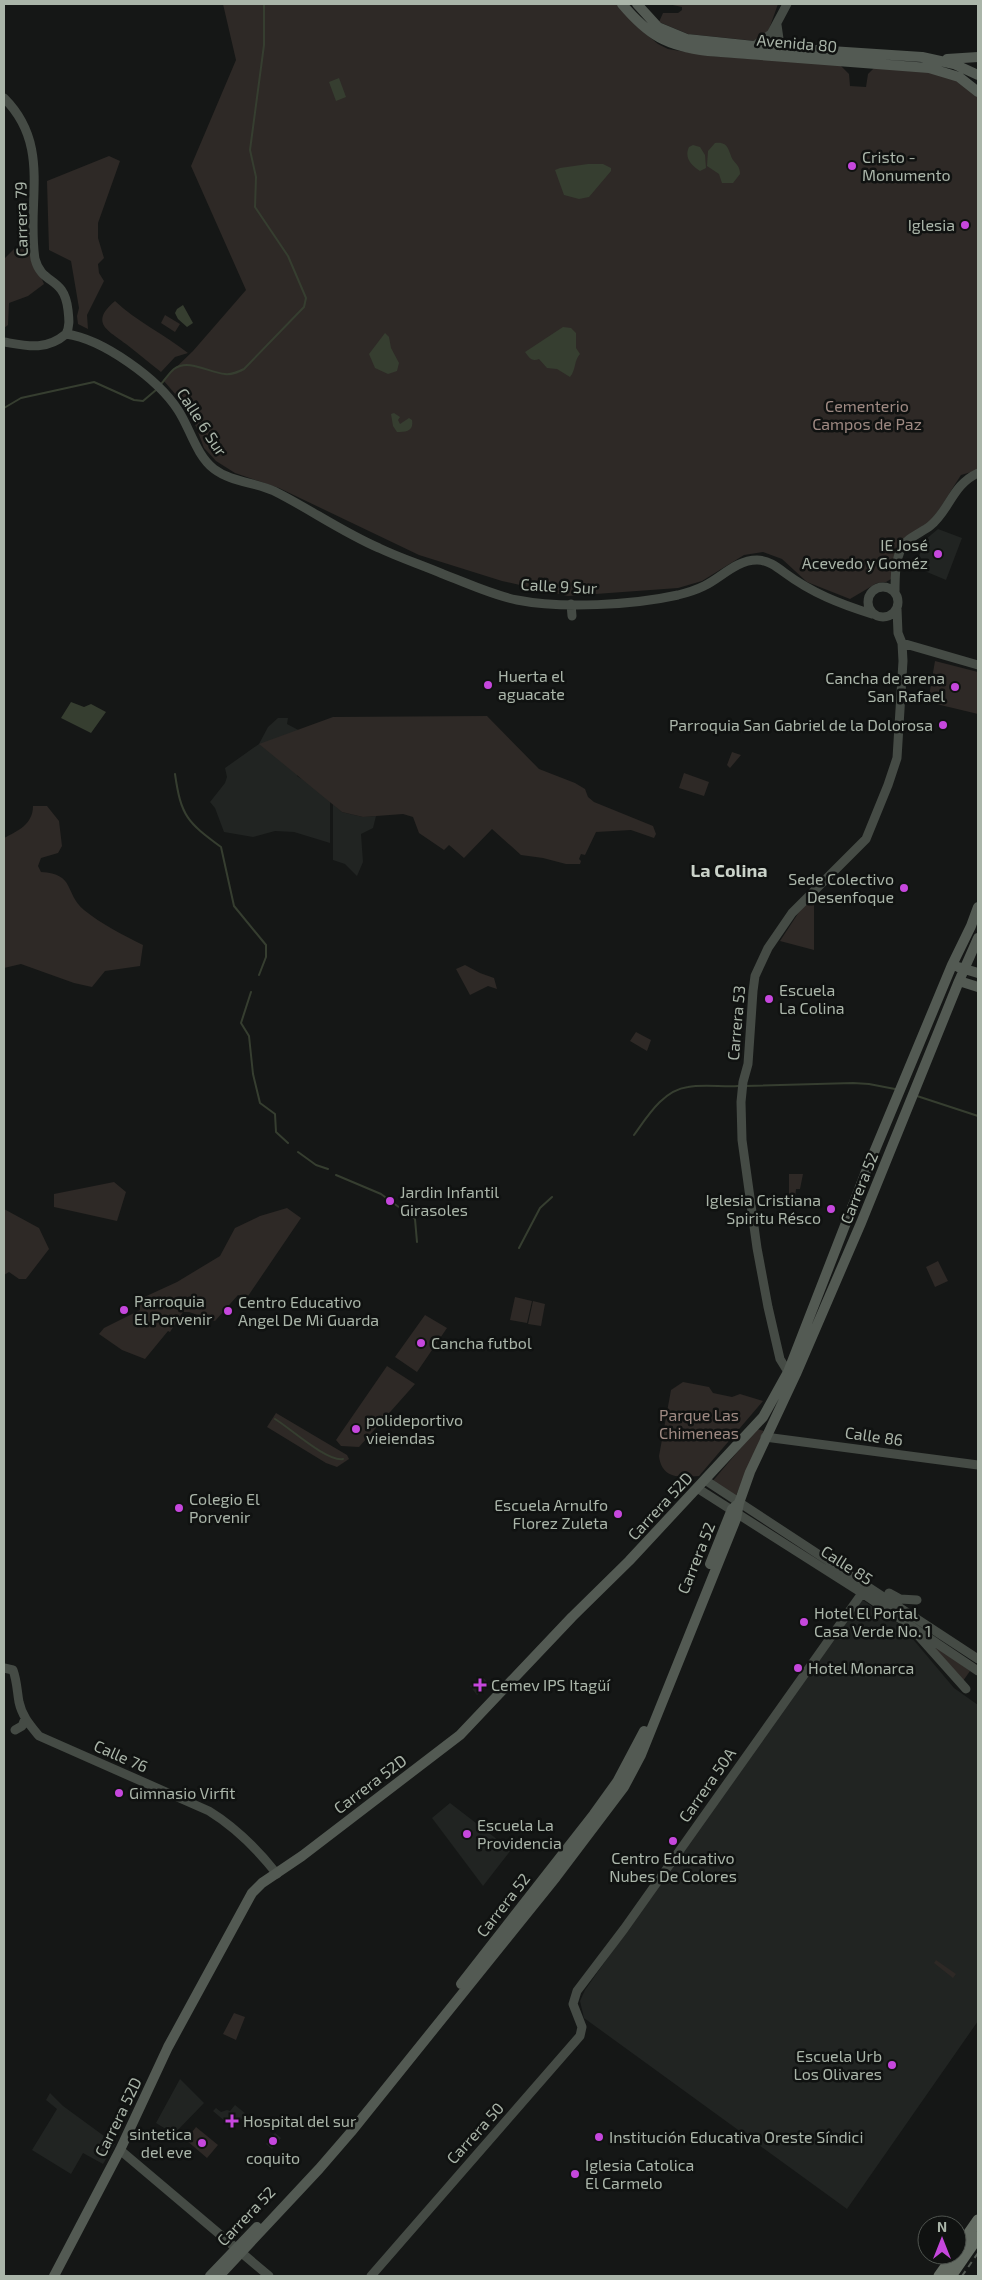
<svg xmlns="http://www.w3.org/2000/svg" width="982" height="2280" viewBox="0 0 982 2280" font-family="'Exo 2',sans-serif">
<style>
.built{fill:#212422}
.green{fill:#2e2926}
.water{fill:#363e30}
.lines{fill:none;stroke-linecap:round;stroke-linejoin:round}
.stream{stroke:#363e30;stroke-width:2}
.secondary{stroke:#454b45;stroke-width:9}
.primary{stroke:#535a53;stroke-width:10}
.highway{stroke:#646c63;stroke-width:11}
.rail{stroke:#525852;stroke-width:2;stroke-dasharray:6 5;stroke-linecap:butt}
.poi-dot{fill:#c647dd;stroke:#101211;stroke-width:2}
.labels{text-anchor:middle;stroke-width:5;stroke-linejoin:round;paint-order:stroke}
.street-label{font-size:16px;fill:#aab5a9;stroke:#101211}
.poi-label{font-size:16px;fill:#aab5a9;stroke:#101211;text-anchor:start}
.park-label{font-size:16px;fill:#9e8982;stroke:#101211}
.neighbourhood-label{font-size:18px;font-weight:bold;fill:#cad2c9;stroke:#101211}
</style>
<rect width="100%" height="100%" fill="#151716"/>
<path class="built" d="M938,529L962,538L946,580L915,567L925,540Z
M278,718H288L287,724L306,734L297,776L307,782L330,784V843L294,832L275,831L253,837L224,832L215,808L210,802L225,783L227,777L225,768L259,744L268,727Z
M333,804L342,812L363,817L376,816L373,828L361,834L363,862L357,876L345,864L333,860Z
M861,1599L901,1625L954,1688L978,1705V2021L847,2209L584,2018L580,2001L585,1990Z
M482,1677L490,1684L477,1695L470,1686Z
M450,1803L511,1850L483,1886L432,1818Z
M180,2079L204,2103L174,2134L156,2123Z
M50,2093L63,2106L115,2144L103,2164L83,2153L71,2174L32,2150L57,2109L46,2100Z
M235,2105L246,2114L233,2128L213,2111L216,2108L221,2112L227,2110L230,2111Z
M275,2133L281,2138L272,2149L266,2144Z"/>
<path class="green" d="M223,4H617L635,25L658,44L668,49L711,56L840,65L849,74L850,86L866,87L868,74L874,68C911,70 952,67 978,98V470L961,475C946,497 933,527 908,538L891,579L886,582L877,583L850,599L807,582L782,559L763,552L744,555L702,581L678,588L568,596L502,581L419,555L279,488L235,473L216,461L204,448L190,411L163,380L193,351L246,290L191,166L236,60Z
M668,4H778L768,32L756,41L688,34L659,22L663,13H678L682,10V7Z
M109,156L120,161L98,223V238L104,258L98,264L99,273L104,281L87,315L88,329L78,324L77,316L79,308L71,261L49,250L47,181Z
M20,243L28,247L44,284L28,296L9,303L8,325L4,328V259Z
M115,301C136,321 164,334 188,353L175,357L161,372C149,363 138,353 126,344C108,330 89,323 115,301Z
M165,315L180,324L175,332L161,323Z
M935,661L978,672V714L928,702Z
M487,716L539,769L575,783L585,789L588,797L594,802L653,826L656,834L654,838L631,830L596,832L585,855L581,854L579,859L581,861L580,864H566L543,858L521,855L492,829L464,858L449,845L444,850L419,833L413,817L403,814L363,817L342,812L259,744L333,717Z
M732,752L741,755L730,768L727,765Z
M684,773L709,782L704,796L679,788Z
M33,806H47L59,821L62,846L58,853L41,858L38,866L41,872C76,874 64,893 84,910C101,924 123,935 143,945L140,966L105,971L92,987L74,983L21,964L4,968V838C18,831 33,824 33,806Z
M812,899L814,903V950L780,941L803,906Z
M465,965L480,973L494,978L497,989L488,986L470,995L456,969Z
M636,1032L651,1040L647,1051L630,1041Z
M789,1174H803L800,1189H796L795,1199L789,1200Z
M114,1182L126,1192L117,1221L54,1207V1194Z
M287,1208L301,1218L246,1299L238,1295L215,1321L189,1312H183L170,1332L168,1331L145,1359L122,1350L99,1334L104,1328L140,1310V1299L177,1282L220,1256L235,1228L260,1216Z
M4,1209L39,1228L49,1249L26,1279H19L9,1272L4,1275Z
M938,1261L948,1281L935,1287L926,1267Z
M515,1297L532,1301L527,1323L510,1320Z
M533,1301L545,1304L541,1326L528,1324Z
M425,1315L447,1328L417,1372L395,1357Z
M387,1366L415,1384L359,1447L341,1446L336,1440Z
M683,1382L709,1387L713,1393L732,1397L740,1394L763,1401L699,1476C681,1477 662,1480 659,1456L671,1390Z
M276,1413L347,1455L349,1459L337,1467L326,1463L267,1427Z
M757,1429L764,1431L735,1498L711,1483Z
M926,1638L970,1671L963,1681Z
M936,1960L956,1974L953,1978L934,1963Z
M234,2013L245,2017L236,2040L223,2034Z
M196,2127L218,2145L207,2158L186,2140Z"/>
<path class="water" d="M339,78L346,97L336,101L329,82Z
M715,143C729,141 728,151 733,160C737,165 740,167 740,174L733,183H722L719,174L707,166L708,151Z
M693,145L700,147L705,155L706,168L700,171C691,165 684,158 689,147Z
M588,164H603L611,168V171L589,197L579,199L564,195L555,170L560,168Z
M183,305L193,323L187,327L178,319L175,313L177,309Z
M563,327L571,328L576,333V348L580,354C574,360 576,370 570,377L557,369L547,368L539,359C531,362 529,357 525,352Z
M385,333L389,337L391,348L399,363L397,371L388,374L375,368L369,354Z
M394,413L400,417L398,420L400,424L409,418L412,420C414,431 406,432 397,432L393,426L391,414Z
M71,702L84,707L91,704L106,712L91,733L61,718Z"/>
<g class="lines">
<path class="stream" d="M161,384C165,380 169,373 174,369C189,358 209,373 225,374C232,375 238,372 244,369L304,307L306,298L288,256L255,207L256,177L250,150L264,45V4
M4,408L21,398L94,382L134,400L143,401L156,390
M175,774C181,816 187,822 221,847L234,906L266,945V957L259,975
M251,992L241,1023L249,1036L253,1074L260,1103L275,1114L276,1132L288,1143
M746,1086L853,1083L869,1084L895,1089
M917,1096L978,1116
M634,1135C647,1117 663,1090 688,1087C702,1084 723,1087 738,1086
M298,1152L316,1165L328,1169
M336,1175L381,1194L415,1219L417,1242
M519,1248L540,1208L552,1197
M275,1419C290,1428 327,1462 343,1459"/>
<path class="secondary" d="M777,25L779,39L784,48
M754,46L771,34L787,4
M4,98C52,146 26,201 35,259C42,286 64,275 68,310C69,319 70,326 66,334
M66,334C103,339 158,379 178,410C190,428 196,455 214,469C231,482 254,482 274,491C310,509 342,532 379,548C400,558 422,565 443,574C467,583 492,595 517,600C562,609 633,605 678,595C686,593 696,590 704,586C721,578 736,560 757,560C768,560 777,567 785,573C812,593 840,604 872,614
M4,342C27,346 46,351 66,334
M868 602a15 15 0 1 1 30 0a15 15 0 1 1-30 0Z
M895,593C895,578 895,560 902,547C908,537 921,533 930,526C950,510 952,485 978,473
M571,604L572,616
M902,643L978,665
M788,1372L780,1359L768,1307L757,1248L742,1140L741,1102L743,1082L748,1064L753,991L755,976L768,948L792,913L866,839L888,785L897,758L903,661L902,643L898,633L897,609
M765,1437L978,1465
M705,1480L978,1659
M697,1488L862,1593L978,1671
M889,1593L900,1599L917,1600
M916,1633L966,1689
M4,1668L13,1670C17,1681 17,1691 19,1702C22,1716 30,1725 39,1736L209,1811C235,1827 258,1850 277,1874
M15,1730L22,1726L25,1719
M120,2150L269,2276
M371,2276L580,2036L582,2027L573,2004L577,1991L624,1929L860,1596L862,1593L863,1582"/>
<path class="primary" d="M622,4C649,36 667,46 708,51L929,68L959,77L978,92
M637,4L658,27L687,39L754,46L922,57L954,64L978,75
M947,59L978,57
M958,967L978,973
M959,981L978,987
M710,1564L732,1509L739,1503
M461,1984L594,1814L617,1782L644,1731
M54,2276L120,2150L168,2047L252,1893L262,1883L302,1856L460,1735L572,1617L629,1561L763,1417L788,1372L865,1174L952,965L971,926L978,907
M210,2276L257,2227
M219,2276L319,2169L351,2132L556,1877L624,1787L641,1755L736,1519L739,1503L750,1472L796,1374L861,1223L959,981L978,938"/>
<path class="highway" d="M962,2243L978,2220
M955,2260L965,2239
M939,2276L954,2255
M951,2276L978,2237"/>
<path class="rail" d="M962,2276L978,2253"/>
</g>
<g class="poi-dot">
<circle cx="852" cy="166" r="5"/>
<circle cx="965" cy="225" r="5"/>
<circle cx="938" cy="554" r="5"/>
<circle cx="488" cy="685" r="5"/>
<circle cx="955" cy="687" r="5"/>
<circle cx="943" cy="725" r="5"/>
<circle cx="904" cy="888" r="5"/>
<circle cx="769" cy="999" r="5"/>
<circle cx="390" cy="1201" r="5"/>
<circle cx="831" cy="1209" r="5"/>
<circle cx="124" cy="1310" r="5"/>
<circle cx="228" cy="1311" r="5"/>
<circle cx="421" cy="1343" r="5"/>
<circle cx="356" cy="1429" r="5"/>
<circle cx="179" cy="1508" r="5"/>
<circle cx="618" cy="1514" r="5"/>
<circle cx="804" cy="1622" r="5"/>
<circle cx="798" cy="1668" r="5"/>
<path d="M477.5 1677.5h5v5h5v5h-5v5h-5v-5h-5v-5h5z"/>
<circle cx="119" cy="1793" r="5"/>
<circle cx="467" cy="1834" r="5"/>
<circle cx="673" cy="1841" r="5"/>
<circle cx="892" cy="2065" r="5"/>
<path d="M229.5 2113.5h5v5h5v5h-5v5h-5v-5h-5v-5h5z"/>
<circle cx="599" cy="2137" r="5"/>
<circle cx="273" cy="2141" r="5"/>
<circle cx="202" cy="2143" r="5"/>
<circle cx="575" cy="2174" r="5"/>
</g>
<g class="labels">
<g class="street-label">
<text transform="translate(797 43) rotate(5)" y="6">Avenida 80</text>
<text transform="translate(21 219) rotate(-91)" y="6">Carrera 79</text>
<text transform="translate(202 422) rotate(57)" y="6">Calle 6 Sur</text>
<text transform="translate(559 586) rotate(3)" y="6">Calle 9 Sur</text>
<text transform="translate(736 1023) rotate(-85)" y="6">Carrera 53</text>
<text transform="translate(859 1188) rotate(-68)" y="6">Carrera 52</text>
<text transform="translate(874 1436) rotate(8)" y="6">Calle 86</text>
<text transform="translate(660 1506) rotate(-47)" y="6">Carrera 52D</text>
<text transform="translate(696 1558) rotate(-68)" y="6">Carrera 52</text>
<text transform="translate(847 1565) rotate(33)" y="6">Calle 85</text>
<text transform="translate(121 1756) rotate(24)" y="6">Calle 76</text>
<text transform="translate(370 1784) rotate(-37)" y="6">Carrera 52D</text>
<text transform="translate(707 1785) rotate(-55)" y="6">Carrera 50A</text>
<text transform="translate(503 1905) rotate(-52)" y="6">Carrera 52</text>
<text transform="translate(118 2117) rotate(-64)" y="6">Carrera 52D</text>
<text transform="translate(475 2133) rotate(-48)" y="6">Carrera 50</text>
<text transform="translate(246 2216) rotate(-46)" y="6">Carrera 52</text>
</g>
<g class="poi-label">
<text x="862" y="163">Cristo -<tspan x="862" dy="18">Monumento</tspan></text>
<text x="955" y="231" text-anchor="end">Iglesia</text>
<text x="928" y="551" text-anchor="end">IE José<tspan x="928" dy="18">Acevedo y Goméz</tspan></text>
<text x="498" y="682">Huerta el<tspan x="498" dy="18">aguacate</tspan></text>
<text x="945" y="684" text-anchor="end">Cancha de arena<tspan x="945" dy="18">San Rafael</tspan></text>
<text x="933" y="731" text-anchor="end">Parroquia San Gabriel de la Dolorosa</text>
<text x="894" y="885" text-anchor="end">Sede Colectivo<tspan x="894" dy="18">Desenfoque</tspan></text>
<text x="779" y="996">Escuela<tspan x="779" dy="18">La Colina</tspan></text>
<text x="400" y="1198">Jardin Infantil<tspan x="400" dy="18">Girasoles</tspan></text>
<text x="821" y="1206" text-anchor="end">Iglesia Cristiana<tspan x="821" dy="18">Spiritu Résco</tspan></text>
<text x="134" y="1307">Parroquia<tspan x="134" dy="18">El Porvenir</tspan></text>
<text x="238" y="1308">Centro Educativo<tspan x="238" dy="18">Angel De Mi Guarda</tspan></text>
<text x="431" y="1349">Cancha futbol</text>
<text x="366" y="1426">polideportivo<tspan x="366" dy="18">vieiendas</tspan></text>
<text x="189" y="1505">Colegio El<tspan x="189" dy="18">Porvenir</tspan></text>
<text x="608" y="1511" text-anchor="end">Escuela Arnulfo<tspan x="608" dy="18">Florez Zuleta</tspan></text>
<text x="814" y="1619">Hotel El Portal<tspan x="814" dy="18">Casa Verde No. 1</tspan></text>
<text x="808" y="1674">Hotel Monarca</text>
<text x="491" y="1691">Cemev IPS Itagüí</text>
<text x="129" y="1799">Gimnasio Virfit</text>
<text x="477" y="1831">Escuela La<tspan x="477" dy="18">Providencia</tspan></text>
<text x="673" y="1864" text-anchor="middle">Centro Educativo<tspan x="673" dy="18">Nubes De Colores</tspan></text>
<text x="882" y="2062" text-anchor="end">Escuela Urb<tspan x="882" dy="18">Los Olivares</tspan></text>
<text x="243" y="2127">Hospital del sur</text>
<text x="192" y="2140" text-anchor="end">sintetica<tspan x="192" dy="18">del eve</tspan></text>
<text x="609" y="2143">Institución Educativa Oreste Síndici</text>
<text x="273" y="2164" text-anchor="middle">coquito</text>
<text x="585" y="2171">Iglesia Catolica<tspan x="585" dy="18">El Carmelo</tspan></text>
</g>
<g class="park-label">
<text x="867" y="412">Cementerio<tspan x="867" dy="18">Campos de Paz</tspan></text>
<text x="699" y="1421">Parque Las<tspan x="699" dy="18">Chimeneas</tspan></text>
</g>
<g class="neighbourhood-label">
<text x="729" y="877">La Colina</text>
</g>
</g>
<rect width="982" height="2280" fill="none" stroke="#aab5a9" stroke-width="10"/>
<g transform="translate(942 2240)"><circle r="24" fill="#101211" stroke="#4e534e"/>
<path d="M0-4L9 19L0 12L-9 19Z" fill="#c647dd"/>
<text y="-8" font-size="14" font-weight="bold" text-anchor="middle" fill="#aab5a9">N</text>
</g>
</svg>
